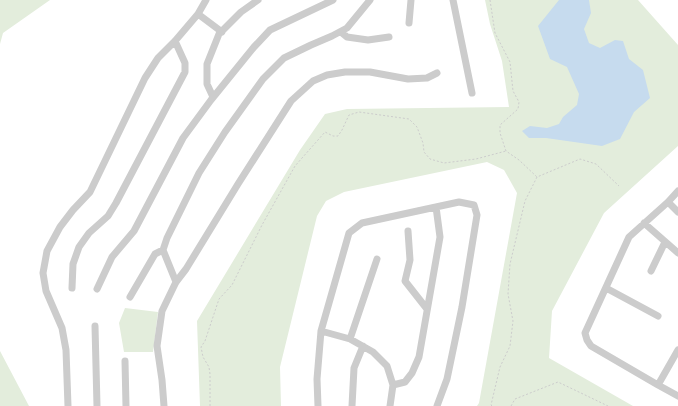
<svg xmlns="http://www.w3.org/2000/svg" width="678" height="406" viewBox="0 0 678 406" font-family="'IBM Plex Sans',sans-serif">
<style>
.green{fill:#e3eddc}
.water{fill:#c6dbee}
.lines{fill:none;stroke-linecap:round;stroke-linejoin:round}
.path{stroke:#ccc;stroke-width:1;stroke-dasharray:2 2;stroke-linecap:butt}
.minor{stroke:#ccc;stroke-width:7}
</style>
<rect width="100%" height="100%" fill="#fff"/>
<path class="green" d="M0,0H50L3,33L0,44Z
M485,0H638L678,45V146L604,213L552,311L549,358L633,406H477L479,403L517,193L504,170L487,162L344,192L326,201L317,216L280,367L281,406H200L197,321L300,150L325,114L347,109L509,107L502,61L490,24Z
M125,308L158,312L153,352H124L119,323Z
M0,351L29,406H0Z"/>
<path class="water" d="M559,0H589L591,13L584,29L589,43L600,48L615,40L623,41L629,59L643,70L650,98L634,112L620,139L602,146L546,138H529L522,131L530,126L547,128L559,124L563,117L577,105L579,94L567,67L550,59L538,26Z"/>
<g class="lines">
<path class="path" d="M490,0L495,33L510,62L513,91L519,102L518,109L500,125V133L506,151L519,160L537,177
M210,406V374L209,367L203,357L201,347L205,341L219,299L232,285L262,225L295,166L325,132L333,136H338L342,130L349,115L359,112L409,119L417,127L423,143L424,152L430,159L444,163L476,159L506,151
M492,406L491,405L500,367L510,346L513,321L508,294L510,264L525,201L537,177L580,159L596,164L619,186
M511,406L515,399L558,382L608,406"/>
<path class="minor" d="M453,0L472,93
M198,14L222,32
M409,23L411,0
M341,32L347,37L368,40L389,37
M213,97L207,84V64L219,34L241,12L258,0
M678,191L668,202L629,237L585,333L587,340L591,346L658,385L678,396
M668,202L678,212
M644,223L678,253
M408,231L410,260L405,281L427,309
M651,271L665,242
M176,282L163,250L167,238L199,173L225,132L263,79L284,58L311,45L332,36L347,28L370,0
M72,288L73,264L79,247L89,233L108,216L116,203L185,72V63L175,41
M606,288L658,316
M97,289L112,257L134,231L183,138L211,100L254,47L270,30L333,0
M130,297L155,254L163,250
M95,326L97,406
M321,331L350,339L373,352L387,366L393,385L390,406
M350,339L377,259
M125,361L126,406
M393,385L405,382L412,373L419,357L440,237L436,207
M658,385L678,350
M68,406L66,350L62,328L46,291L43,273L47,251L60,227L73,210L90,192L145,78L158,58L175,41L198,14L206,0
M164,406L162,380L157,346L162,311L176,282L186,269L238,184L291,101L313,81L327,75L345,72H370L408,79L427,78L437,73
M318,406L317,379L321,331L349,233L362,223L459,202L474,205L477,215L462,307L447,379L437,406
M352,406L354,368L363,346"/>
</g>
</svg>
